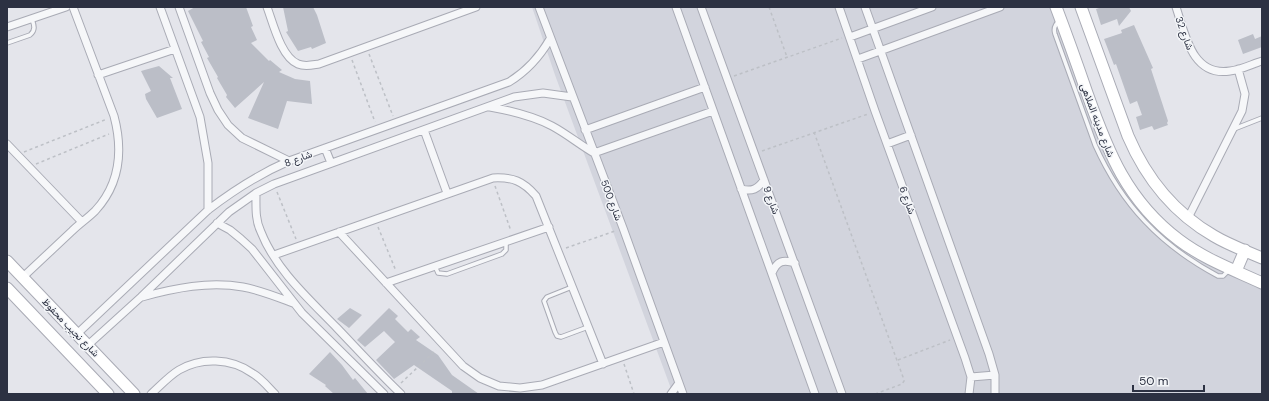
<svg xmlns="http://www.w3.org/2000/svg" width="1269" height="401" viewBox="0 0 1269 401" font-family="'DM Sans',Vazirmatn,sans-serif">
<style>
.built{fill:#d2d4dd}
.building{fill:#bbbec7}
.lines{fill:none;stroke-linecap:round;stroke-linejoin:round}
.lane-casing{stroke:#a9abb5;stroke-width:5.5}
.street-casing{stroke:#a9abb5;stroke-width:9}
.secondary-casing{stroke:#a9abb5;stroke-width:13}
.path{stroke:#bdc0c6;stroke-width:1.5;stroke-dasharray:3 3;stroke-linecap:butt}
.lane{stroke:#f6f7f9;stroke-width:3.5}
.street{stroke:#f6f7f9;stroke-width:7}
.secondary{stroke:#fff;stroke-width:11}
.labels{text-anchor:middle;stroke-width:3;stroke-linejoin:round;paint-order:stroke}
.street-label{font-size:10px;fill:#2c3142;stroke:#f3f5f8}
</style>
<rect width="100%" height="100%" fill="#e4e5eb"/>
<path class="built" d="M532,7H1062L1105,125L1120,161L1130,178L1149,203L1179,236L1224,263L1262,280V394H673L555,75Z"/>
<path class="building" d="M195,7H246L253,26L251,27L257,40L251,43L269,61L270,60L282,70L279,72L295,79L310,81L312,104L287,101L278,129L248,118L264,82L235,108L226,97L227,95L217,78L218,77L207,58L209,57L201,42L203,41L188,11Z
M283,7H313L317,15L326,43L312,49L311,47L298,51L286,32L288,31Z
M1102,7H1129L1131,11L1119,26L1117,19L1101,25L1096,9Z
M1134,25L1153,68L1151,69L1168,121L1167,123L1168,125L1154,130L1152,126L1140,130L1136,117L1142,115L1137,101L1130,104L1116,64L1114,65L1104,39L1122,33L1121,30Z
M1253,34L1255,39L1262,36V47L1243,54L1238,40Z
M159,66L173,78H170L182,109L157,118L146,99L145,94L151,91L141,71Z
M350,308L362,315L349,328L337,319Z
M389,308L398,316L395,319L408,332L411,329L420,337L416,340L438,355L452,375L479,394H452V391L414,365L394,379L376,360L395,342L384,331L365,347L357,340Z
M330,352L342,365L353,380L355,378L368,394H334L325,386L326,385L309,374Z"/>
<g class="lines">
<g class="lane-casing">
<path id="lane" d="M1060,20C1055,24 1053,28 1055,34L1095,145C1122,205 1160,245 1218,276H1223L1229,270
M7,43L30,35C36,30 34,25 32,19
M1234,129L1262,118
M435,266L438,273L447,274L502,254L506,250V242
M572,287L547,297L544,301L555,332L557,336L561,337L588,327"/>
</g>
<g class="street-casing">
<path id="street" d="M160,7L200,117L208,163V210
M179,7L210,93L218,110L228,125L242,138L289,161
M267,7C273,23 281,57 298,64C305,67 312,65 319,64L476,7
M539,7L623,228L683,394
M676,7L815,394
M701,7L842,394
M839,7L875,111L965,358L971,377L969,394
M865,7L989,354L995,375V394
M1176,7C1185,34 1192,77 1230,71C1241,70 1252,64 1262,61
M7,27L66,7
M850,37L932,7
M858,59L1000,7
M98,75L175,49
M490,107C512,111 533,116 552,126C567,134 580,145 594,153L713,111
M424,130L447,193
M585,130L705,87
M7,144L82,222
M887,144L911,135
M325,148L331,163
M741,189C752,192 758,189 764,180
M256,193C256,207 255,220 261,232C276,270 309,299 337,328C358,350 379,373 401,394
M1188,218L1242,111L1245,94L1238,69
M217,223L230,230L241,239L252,249L302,313L384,394
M339,232L463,366L480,378L499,386L520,388L542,385L664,342
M274,255L493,178C513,177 523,181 536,196L603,364
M772,273C777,261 783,259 795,263
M23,277C39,262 56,246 72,231C79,224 88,218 95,211C120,184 123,150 114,116L73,7
M386,283L549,227
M142,297C175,288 209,281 243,287C260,290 277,297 293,303
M77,334L208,210C234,190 259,174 289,161L509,82C527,71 539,58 550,39
M88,345L141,297L229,212L256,193L274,184L514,97L543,93L572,97
M971,377L995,375
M151,394C160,386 169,376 179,370C201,357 231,358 252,373C261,378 268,387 275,394
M671,394L679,383"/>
</g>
<g class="secondary-casing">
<path id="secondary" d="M1056,7C1067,36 1077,64 1087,93C1108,152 1127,201 1179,240C1204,259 1234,270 1262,283
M1081,7L1128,136C1146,178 1174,213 1214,236C1229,245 1246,251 1262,258
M7,261L134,394
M1236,271L1245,250
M7,288L108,394"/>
</g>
<path class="path" d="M769,7L787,57
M369,54L393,116
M352,60L375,122
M734,76L842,38
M814,132L903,377L904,381L902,384L875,394
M762,151L868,114
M24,152L107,119
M36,164L109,134
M495,186L511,231
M277,192L296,239
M378,227L396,271
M566,248L615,231
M898,360L950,340
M624,364L634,394
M401,383L436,350"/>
<use href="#lane" class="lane"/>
<use href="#street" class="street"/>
<use href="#secondary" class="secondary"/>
</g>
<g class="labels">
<g class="street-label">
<text transform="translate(1185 33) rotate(70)" y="4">شارع 32</text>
<text transform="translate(1098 120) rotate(69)" y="4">شارع مدينه الملاهى</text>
<text transform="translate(298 158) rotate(-21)" y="4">شارع 8</text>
<text transform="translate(612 200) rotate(69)" y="4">شارع 500</text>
<text transform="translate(772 200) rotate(70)" y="4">شارع 9</text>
<text transform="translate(908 200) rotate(70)" y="4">شارع 6</text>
<text transform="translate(71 327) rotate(46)" y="4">شارع نجيب محفوظ</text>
</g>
</g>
<rect width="1269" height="401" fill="none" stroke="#2c3142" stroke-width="16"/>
<path d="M1133 385v6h71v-6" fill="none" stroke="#2c3142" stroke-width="2"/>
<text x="1139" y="385" font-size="12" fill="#2c3142" stroke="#f3f5f8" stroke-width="3" paint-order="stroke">50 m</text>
</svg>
